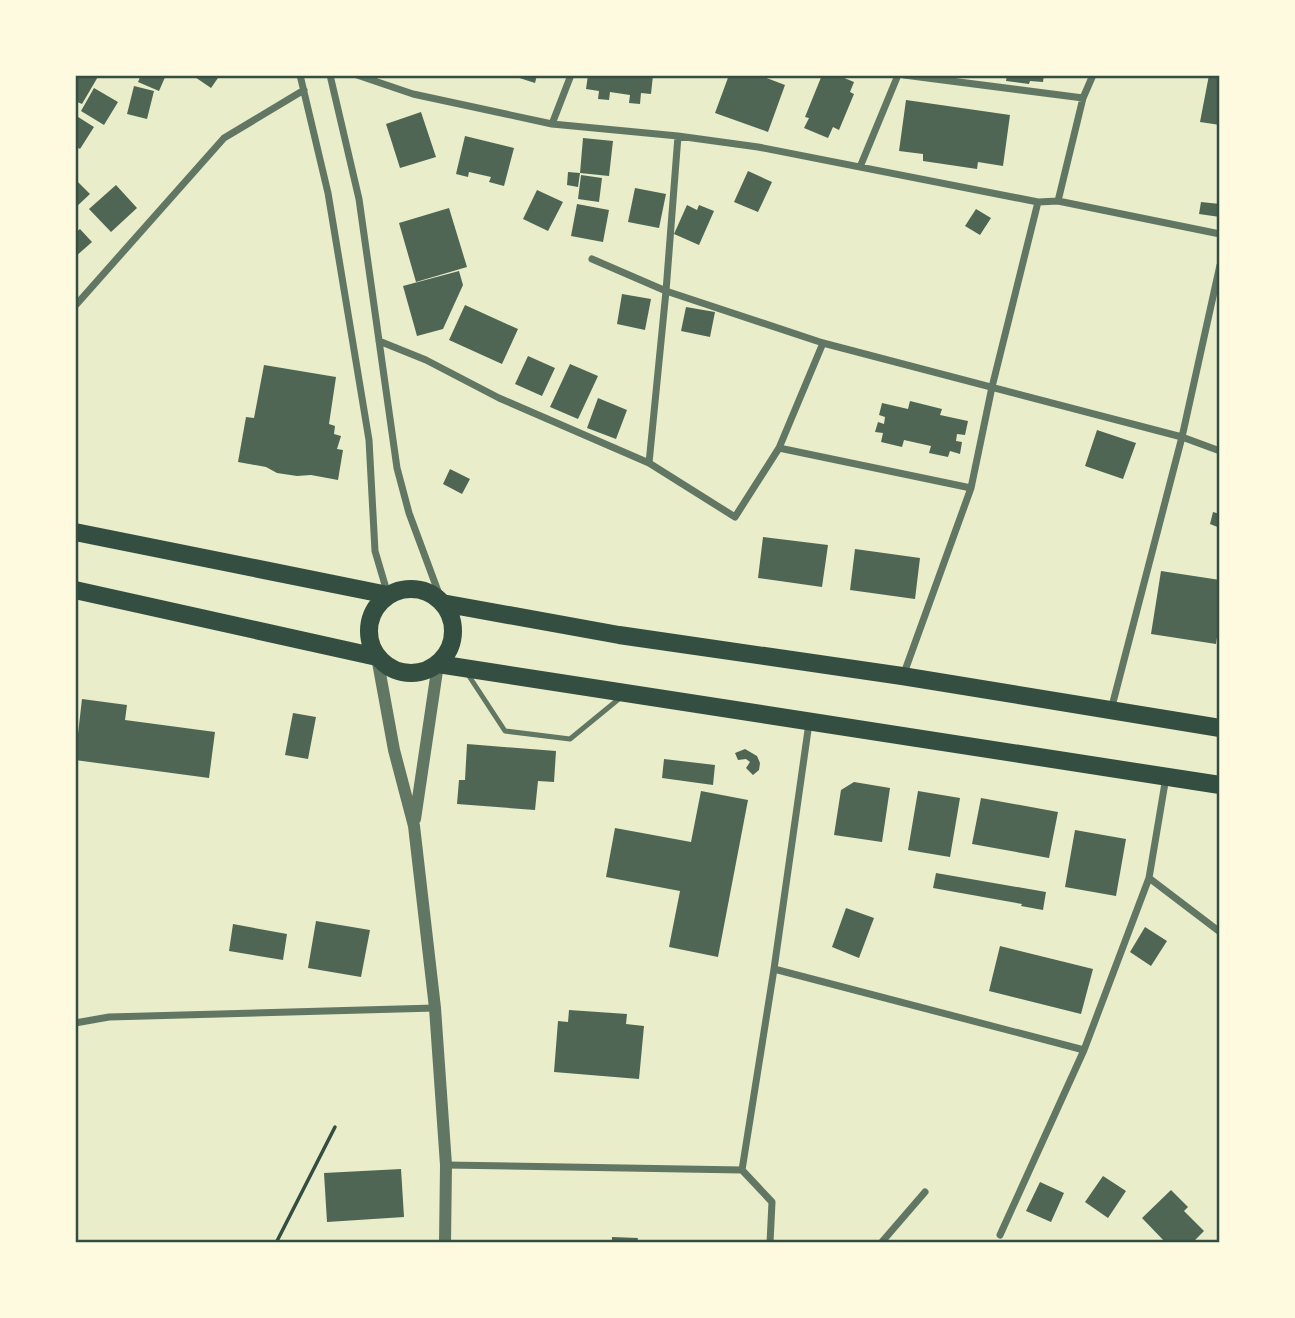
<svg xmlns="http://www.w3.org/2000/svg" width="1295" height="1318" viewBox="0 0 1295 1318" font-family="'PT Serif',serif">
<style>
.building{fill:#4f6655}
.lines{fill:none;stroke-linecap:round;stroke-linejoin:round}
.path{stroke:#344e41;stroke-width:3.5}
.service{stroke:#617663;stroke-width:5}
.minor{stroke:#617663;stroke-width:7}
.tertiary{stroke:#617663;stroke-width:12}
.primary{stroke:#344e41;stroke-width:18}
.neatline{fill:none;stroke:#344e41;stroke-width:2.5}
</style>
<rect width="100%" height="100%" fill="#e9edc9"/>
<path class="building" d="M75,75H99L82,104L75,101Z
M141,75H166L159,91L138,82Z
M192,75H220L211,88Z
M510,75H537L535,83Z
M588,75H653L651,94L641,93L640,104L629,103L630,95L610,92L609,100L598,99L599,91L586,89Z
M729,75H759L785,85L768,132L715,113Z
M822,75L830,78L831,75H837L854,82L850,92L854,94L839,130L833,127L828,138L804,128L809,118L805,117Z
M1007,75H1044L1043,82L1030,81L1029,84L1006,81Z
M1209,75H1220V125L1200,122Z
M134,86L154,91L147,119L127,114Z
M94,88L118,102L104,125L81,111Z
M906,100L1010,115L1003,166L978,162L977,169L923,161V154L899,151Z
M421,112L436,157L400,168L386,124Z
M75,115L94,127L80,149L75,146Z
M465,136L514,148L504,186L489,182L491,177L469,172L468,177L456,174Z
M583,138L613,141L609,176L580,173Z
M748,171L772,182L758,212L734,202Z
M568,172L580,173L578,187L567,185Z
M581,175L602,178L599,202L578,199Z
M75,179L90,194L75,208Z
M116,185L137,208L111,232L89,209Z
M635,188L666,194L659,228L628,222Z
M537,190L563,202L548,231L523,219Z
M1201,202L1220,204V217L1199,214Z
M577,204L609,210L603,242L571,236Z
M687,205L697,210L699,205L714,211L699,245L674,234Z
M449,208L467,267L416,282L399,223Z
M976,209L991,218L980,235L965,226Z
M80,229L92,242L75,257V233Z
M459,271L463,285L443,329L417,336L403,286Z
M622,294L651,299L645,330L617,324Z
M465,305L518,329L502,364L449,340Z
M686,307L715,312L710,337L681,331Z
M528,356L555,368L542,396L515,384Z
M570,364L598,376L578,419L550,407Z
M264,365L336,377L329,424L335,426L334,434L341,436L337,449L343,450L338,480L311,475L297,476L277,473L266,467L238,462L246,417L254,418Z
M598,398L627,410L616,439L587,428Z
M910,401L942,409L940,415L968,421L965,435L957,434L956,441L962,442L960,454L950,451L948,457L929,453L931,446L904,440L902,447L881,442L883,433L875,432L878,422L884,424L885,417L879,415L882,403L908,409Z
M1097,430L1136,443L1123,479L1085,466Z
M450,469L470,479L462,494L443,484Z
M1213,512L1220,514V528L1210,524Z
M763,537L828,545L822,587L758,578Z
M855,549L920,558L915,599L850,590Z
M1161,571L1220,580V617L1216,644L1151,634Z
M82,699L127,705L125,720L215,732L209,778L75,760Z
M293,713L316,717L308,759L285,755Z
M467,744L556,751L554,782L538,781L535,810L457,804L459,780H465Z
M745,749L757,756L760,763L759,770L753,775L746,768L750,762L746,759L738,760L735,753Z
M664,759L715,765L713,785L662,778Z
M854,782L890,788L882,842L834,835L841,790Z
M701,791L748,800L718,957L669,947L680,891L606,877L615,828L691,842Z
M918,791L960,798L950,857L908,850Z
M981,798L1058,812L1049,858L972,844Z
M1075,830L1126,839L1116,896L1065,887Z
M936,873L1046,892L1043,910L1021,906L1022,904L933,888Z
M846,908L874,918L859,958L832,947Z
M316,921L370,930L361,977L308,968Z
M233,924L287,934L283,960L229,951Z
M1145,927L1167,941L1151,966L1130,952Z
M1000,946L1093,969L1081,1014L989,991Z
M569,1010L627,1014L626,1024L644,1026L639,1079L554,1072L558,1021L568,1022Z
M401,1169L404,1217L327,1222L324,1173Z
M1103,1176L1126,1191L1108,1218L1085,1202Z
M1040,1182L1064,1193L1051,1222L1026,1211Z
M1171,1190L1188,1207L1184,1211L1204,1231L1192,1243H1166L1142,1218Z
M612,1237L638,1238L637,1243H612Z"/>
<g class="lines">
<path class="path" d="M276,1243L335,1127"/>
<path class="service" d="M467,673L505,731L570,739L620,698"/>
<path class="minor" d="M300,75L328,193L369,440L375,551L388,595
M330,75L359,199L397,468L409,513L442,602
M357,75L413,94L552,124L678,136L758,147L1038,202L1058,201L1220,234
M904,75L1083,98
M552,124L571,75
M860,167L898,75
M1058,201L1083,98L1093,75
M592,259L666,291L823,343L1182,437L1220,451
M75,306L224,138L304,90
M379,341L426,360L499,398L649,463L735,517L779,448L823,343
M779,448L971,488
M649,463L666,291L678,136
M903,676L971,488L992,387L1038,202
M1111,710L1182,437L1220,265
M1149,878L1220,932
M774,969L1084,1050
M75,1023L109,1017L435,1008
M446,1165L742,1170L774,969L809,723
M742,1170L772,1202L770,1243
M1000,1235L1084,1050L1149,878L1166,777
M881,1243L925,1192"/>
<path class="tertiary" d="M377,657L394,750L414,826L435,1008L446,1165L445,1243
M415,819L438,664"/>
<path class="primary" d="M75,532L388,595
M369 631a42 42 0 1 1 84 0a42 42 0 1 1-84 0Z
M75,590L377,657
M442,603L619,635L902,676L1220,728
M438,664L1220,785"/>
</g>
<rect width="1295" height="1318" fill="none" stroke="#fefae0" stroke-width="154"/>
<rect x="77" y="77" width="1141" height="1164" class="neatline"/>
</svg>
